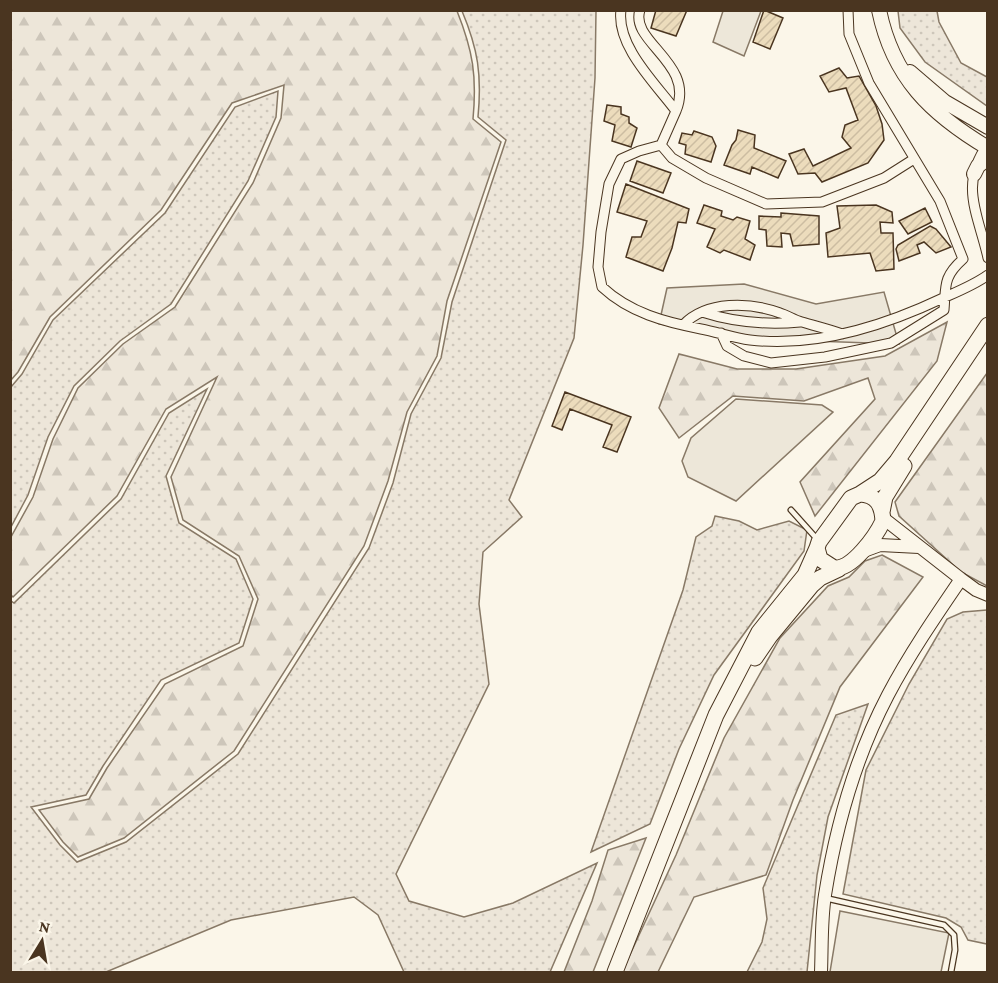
<svg xmlns="http://www.w3.org/2000/svg" width="998" height="983" viewBox="0 0 998 983" font-family="'Crimson Pro',serif">
<style>
.grass{fill:url(#grass-dots);stroke:#887966;stroke-width:1.5}
.forest{fill:url(#forest-firs);stroke:#887966;stroke-width:1.5}
.parking{fill:#ede7d9;stroke:#887966;stroke-width:1.5}
.building{fill:url(#building-hatch);stroke:#4a3520;stroke-width:1.5}
.lines{fill:none;stroke-linecap:round;stroke-linejoin:round}
.service-casing{stroke:#4a3520;stroke-width:7}
.minor-casing{stroke:#4a3520;stroke-width:11}
.tertiary-casing{stroke:#4a3520;stroke-width:14}
.secondary-casing{stroke:#4a3520;stroke-width:16}
.trunk-casing{stroke:#4a3520;stroke-width:17}
.service{stroke:#fbf6e9;stroke-width:4.5}
.minor{stroke:#fbf6e9;stroke-width:9}
.tertiary{stroke:#fbf6e9;stroke-width:12}
.secondary{stroke:#fbf6e9;stroke-width:14}
.trunk{stroke:#fbf6e9;stroke-width:15}
</style>
<defs>
<pattern id="grass-dots" width="8" height="8" patternUnits="userSpaceOnUse" patternTransform="scale(1.5)"><rect width="8" height="8" fill="#ede6d9"/><path d="M2 2h.1M6 6h.1" fill="none" stroke="#cdc6ba" stroke-width="1.8" stroke-linecap="round"/></pattern>
<pattern id="forest-firs" width="22" height="20" patternUnits="userSpaceOnUse" patternTransform="scale(1.5)"><rect width="22" height="20" fill="#ede6d9"/><path d="M5 1l3.5 6h-7zM16 11l3.5 6h-7z" fill="#cdc6ba"/></pattern>
<pattern id="building-hatch" width="6" height="6" patternUnits="userSpaceOnUse" patternTransform="scale(1.5)"><rect width="6" height="6" fill="#ecdcbc"/><path d="M-1 1l2-2M0 6l6-6M5 7l2-2" fill="none" stroke="#ccbda1"/></pattern>
</defs>
<rect width="100%" height="100%" fill="#fbf6e9"/>
<path class="grass" d="M462,11H596L595,78L583,245L574,338L509,500L522,517L483,552L479,604L489,684L396,874L409,901L464,917L513,903L597,863L550,972H404L378,915L354,897L231,920L106,972H11V601L14,603L121,499L169,413L207,389L166,476L179,523L236,559L253,599L239,643L161,680L103,766L86,795L31,807L60,845L77,862L126,842L238,754L369,548L393,483L411,414L441,358L452,302L506,140L478,117C482,75 478,49 462,11Z
M898,11H937L939,22L961,63L987,77V106L925,62L900,28Z
M278,91L276,117L248,181L171,304L120,341L74,386L48,437L28,495L11,527V387L22,374L53,320L165,213L235,107Z
M715,516L739,521L757,530L789,521L807,530L804,551L714,675L679,749L650,824L591,852L683,590L696,537L712,526Z
M987,610H988L987,944L968,940L961,927L946,918L843,894L866,770L909,684L947,619L963,612Z
M868,704L828,817L817,875L807,972H747L762,942L767,919L763,888L836,715Z"/>
<path class="forest" d="M11,10L457,11C473,51 477,76 473,119L501,142L447,301L437,356L407,412L388,481L364,546L234,751L124,838L78,857L63,842L39,810L89,799L107,768L165,684L243,646L258,599L239,556L183,520L171,477L217,377L166,409L117,496L13,597L10,594L11,537L33,497L53,439L78,388L123,344L175,307L253,183L281,118L284,85L232,103L161,210L50,317L18,372L11,380Z
M947,322L937,361L815,516L800,482L875,399L868,378L804,401L733,396L679,438L659,408L679,354L737,369H796L885,356Z
M987,373V586L961,572L899,516L895,502Z
M882,555L923,577L840,687L793,800L766,875L694,897L658,972H622L676,855L724,738L780,638L828,586L849,577L865,561Z
M646,838L593,972H564L592,901L608,850Z"/>
<path class="parking" d="M723,11H761L744,56L713,42Z
M744,284L816,304L884,292L899,344L755,339L659,324L667,288Z
M736,399L822,405L833,412L736,501L688,477L682,461L691,438Z
M840,911L949,933L941,972H830Z"/>
<path class="building" d="M656,10H687L676,36L651,28Z
M764,10L783,18L770,49L753,42Z
M839,68L847,78L859,76L876,106L882,124L884,140L868,163L822,182L815,173L798,174L789,154L804,149L813,166L851,148L842,137L845,125L858,120L846,88L829,92L820,76Z
M607,105L621,107V114L629,117V123L637,128L631,147L612,141L615,125L604,121Z
M738,130L755,135L754,148L786,161L778,178L752,167L750,174L724,165L732,145L736,140Z
M694,131L712,137L716,146L711,162L685,154L686,145L679,143L682,133L692,135Z
M637,161L671,173L663,193L630,181Z
M626,184L689,209L686,223L678,222L672,248L663,271L626,257L632,237H641L647,221L617,212Z
M704,205L722,211L721,216L733,220L737,217L750,221L745,239L755,245L750,260L724,250L720,253L707,247L715,229L697,223Z
M876,205L892,212L893,223L880,222L881,233H893L894,269L876,271L870,253L828,257L826,233L840,228L837,206Z
M925,208L932,222L908,234L899,221Z
M781,213L819,216V244L793,246L790,234L781,233L782,247L767,246L766,230L759,229V216L781,217Z
M930,226L936,229L951,247L936,253L924,242L917,245L920,253L899,261L896,249L898,245Z
M565,392L631,417L617,452L603,447L612,425L570,409L562,430L552,426Z"/>
<g class="lines">
<g class="service-casing">
<path id="service" d="M791,510L817,539
M825,898L944,925L954,935L955,950L951,972"/>
</g>
<g class="minor-casing">
<path id="minor" d="M621,10C616,46 656,84 676,111L661,145L672,158L706,178L766,204L822,202L884,178L914,159
M640,10C629,42 696,63 676,111
M988,144C958,185 979,216 988,258
M661,145L639,151L621,159L609,184L601,232L598,267L602,287C630,313 665,322 701,329C717,332 734,338 750,340C817,348 884,326 943,298C959,291 974,285 988,275
M702,312C733,322 767,325 800,322
M683,325C707,300 750,302 780,313C787,315 794,320 802,322C815,326 828,329 842,334
M721,333L727,346L744,356L771,363L825,357L891,343L944,310C946,285 943,277 963,259L940,201L869,83L849,34L848,10"/>
</g>
<g class="tertiary-casing">
<path id="tertiary" d="M883,518L961,579L976,590L988,595
M861,552L880,545L919,547
M821,972C822,947 821,920 825,895C836,826 855,758 888,695C909,655 935,617 961,579"/>
</g>
<g class="secondary-casing">
<path id="secondary" d="M879,10C893,78 931,114 988,148
M910,72L945,102L988,127
M974,174L978,166L988,158"/>
</g>
<g class="trunk-casing">
<path id="trunk" d="M860,494L880,481L897,461L988,325
M860,494C877,495 882,505 883,521C876,536 852,570 834,568L820,559L817,548L819,542L851,498Z
M882,512L885,497L904,466
M755,658L770,636L812,585L820,578L839,569
M615,972L716,715L759,632L805,575L817,548"/>
</g>
<use href="#service" class="service"/>
<use href="#minor" class="minor"/>
<use href="#tertiary" class="tertiary"/>
<use href="#secondary" class="secondary"/>
<use href="#trunk" class="trunk"/>
</g>
<rect width="998" height="983" fill="none" stroke="#4a3520" stroke-width="24"/>
<g transform="translate(42 941) rotate(11)" stroke="#fbf6e9" stroke-width="4.5" paint-order="stroke">
<path d="M0-4.5L10 22L0 15L-10 22Z" fill="#4a3520"/>
<text y="-9" font-size="16" font-weight="bold" text-anchor="middle" fill="#4a3520">N</text>
</g>
</svg>
